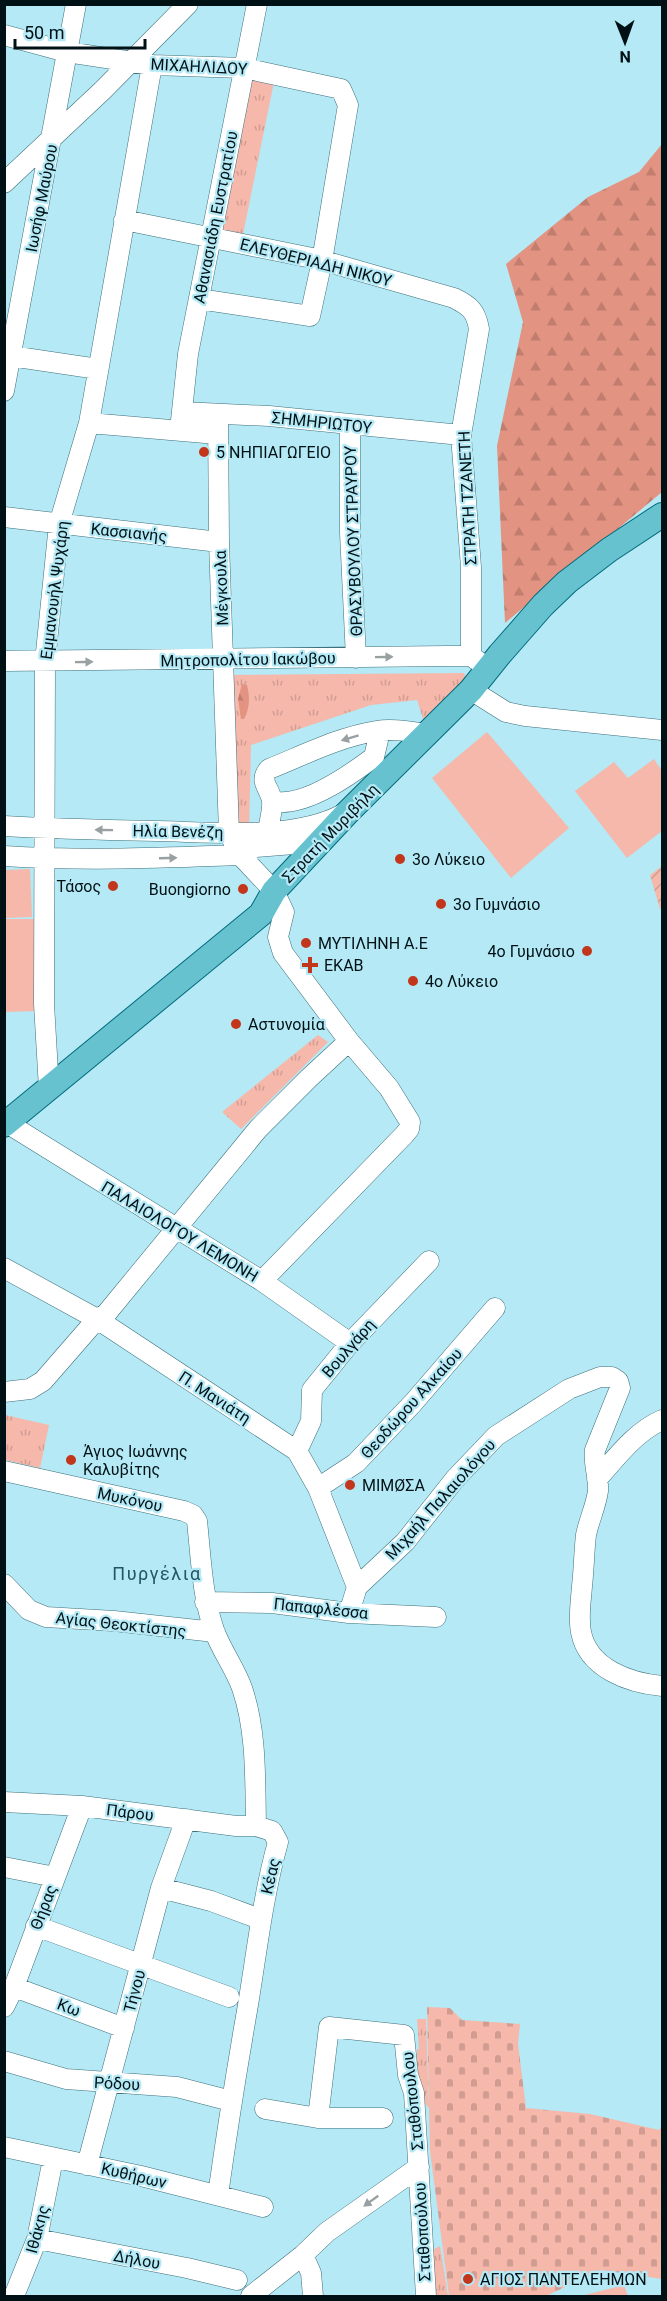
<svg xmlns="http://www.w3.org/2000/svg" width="667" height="2301" viewBox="0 0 667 2301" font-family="Roboto,sans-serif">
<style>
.grass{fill:url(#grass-tufts)}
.forest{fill:url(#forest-firs)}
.cemetery{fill:url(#cemetery-stones)}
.garden{fill:url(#garden-furrows)}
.pitch{fill:#f6b8aa}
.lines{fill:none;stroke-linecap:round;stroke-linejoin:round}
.minor-casing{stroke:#3d707b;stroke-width:21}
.major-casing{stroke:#016a7b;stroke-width:26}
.minor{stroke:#fff;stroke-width:20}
.major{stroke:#67c2d0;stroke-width:24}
.oneway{fill:#99a0a2}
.poi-dot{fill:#c2371b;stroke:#b4e9f5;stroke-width:2}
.labels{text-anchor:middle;stroke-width:4.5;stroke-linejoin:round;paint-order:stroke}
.street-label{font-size:16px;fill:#001116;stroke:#b4e9f5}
.poi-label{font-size:16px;fill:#001116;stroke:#b4e9f5;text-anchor:start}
.neighbourhood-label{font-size:18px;letter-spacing:1.5px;fill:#235661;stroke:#b4e9f5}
</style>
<defs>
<pattern id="grass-tufts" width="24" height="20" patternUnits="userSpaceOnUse" patternTransform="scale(1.5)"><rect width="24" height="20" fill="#f6b8aa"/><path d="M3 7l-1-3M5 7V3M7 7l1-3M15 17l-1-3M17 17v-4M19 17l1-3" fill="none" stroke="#d19d92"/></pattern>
<pattern id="forest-firs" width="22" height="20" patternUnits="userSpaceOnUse" patternTransform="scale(1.5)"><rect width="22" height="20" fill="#e39381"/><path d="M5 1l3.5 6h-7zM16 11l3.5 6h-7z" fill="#c17e6f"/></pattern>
<pattern id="cemetery-stones" width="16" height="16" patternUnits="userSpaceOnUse" patternTransform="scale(1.5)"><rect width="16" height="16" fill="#f6b8aa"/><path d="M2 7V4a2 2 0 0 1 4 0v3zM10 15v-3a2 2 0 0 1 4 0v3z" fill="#d19d92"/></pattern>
<pattern id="garden-furrows" width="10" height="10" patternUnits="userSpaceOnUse" patternTransform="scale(1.5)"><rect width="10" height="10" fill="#f6b8aa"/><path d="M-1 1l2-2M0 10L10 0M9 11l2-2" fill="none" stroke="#d19d92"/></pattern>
</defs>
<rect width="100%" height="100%" fill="#b4e9f5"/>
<path class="grass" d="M248,79L274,82L243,234L223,230L219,227Z
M464,673L471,690L428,734L417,700L371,705L251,745L249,832L229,833L224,675Z
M318,1035L328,1042L241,1129L222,1112Z
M5,1415L49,1425L40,1468L5,1460Z
M417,2019H426L429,2108C415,2094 417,2067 417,2049H419Z
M440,2246L448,2296H432L429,2252Z"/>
<path class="forest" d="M662,144V492L505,623L497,446L523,322L506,264L588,197L639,172Z
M242,684L247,685C250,697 250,708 244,719H241L238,699Z"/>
<path class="cemetery" d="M427,2007L450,2008L462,2020L520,2024L518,2044L526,2108L590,2114L659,2130L662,2125V2279L601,2270L546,2296H449L430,2151Z"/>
<path class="garden" d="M662,866V907L660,909L650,875Z"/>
<path class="pitch" d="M487,732L569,828L511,878L432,778Z
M654,759L662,771V831L627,858L575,791L614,762L628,778Z
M30,869L32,917L5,918V870Z
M4,919H38L39,1011L5,1012Z
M624,2285L628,2296H581Z"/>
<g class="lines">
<g class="minor-casing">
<path id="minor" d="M4,35L67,52L152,65L244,68L341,89L348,105L322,261L310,316L199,299
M4,183L103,90L188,4
M124,220L317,259L454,298C470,306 476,311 479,329L461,435L471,567V656
M4,355L98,369
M4,391L76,4
M182,412L269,416L461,435
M218,414L219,542L229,833L240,855L256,847L319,842
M89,423L217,434
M350,425V533L356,658
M180,430L188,354L257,4
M4,517L219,542
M4,661L447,656H471L482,664
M471,690L506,712L525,716L662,730
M272,801C303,809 350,775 374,757L378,740L377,731
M4,826C55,829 106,830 157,831C211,832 294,841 343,814
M268,831C269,823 273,810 272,801C270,787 258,782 269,769C304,755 339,737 376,731C393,728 411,732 428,734
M4,856C83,861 161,858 240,855L274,891L284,912L278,937L283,953L349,1041L389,1088L410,1122L409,1129L404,1135L262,1281
M49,1089L44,1004L45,662L59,524L89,423L152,65
M7,1123L262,1281L350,1343
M4,1268L97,1319L297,1451L318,1488L357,1587
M4,1392L30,1389L43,1381L97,1319L106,1314L258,1129L309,1078L349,1041
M297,1451L311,1421L312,1390L350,1343L429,1261
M4,1471L184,1511L193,1515L197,1521C201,1558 202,1595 214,1630C221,1650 235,1668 242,1688C257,1732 255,1780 256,1826L272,1831L278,1842C263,1896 257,1950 248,2005C237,2068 227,2131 218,2195
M597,1479C617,1457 635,1432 662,1420
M318,1488L356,1463L413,1403L495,1308
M4,1584L29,1610L46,1617L114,1621L215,1632
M205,1602L272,1603L349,1613L436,1617
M349,1613L357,1587L405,1542L455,1479L496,1436L569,1389L600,1377H612L618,1381L620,1388L595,1450C593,1464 599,1477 598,1491C596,1506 589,1520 586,1535C584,1552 584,1569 582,1586C581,1601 578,1617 581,1632C588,1669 630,1683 662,1686
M4,1802L82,1806L236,1826H256
M4,1867L55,1877
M161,1888L211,1901L260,1919
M36,1926L229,1997
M14,1987L124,2028
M4,2007L14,1987L82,1806
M4,2061L66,2079L177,2087L231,2101
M265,2109L318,2118H383
M318,2118L329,2027L404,2035L408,2075L414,2093L426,2296
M4,2147L141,2176L263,2207
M87,2165L161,1888L186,1819
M37,2239L187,2268L237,2280
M303,2255L311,2273L313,2296
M14,2296L37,2239L53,2159
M251,2296L303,2255L327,2232L419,2167"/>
</g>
<g class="major-casing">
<path id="major" d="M4,1125L261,914L274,891L348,812L471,690L500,654L543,605L567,582L609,550L662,515"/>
</g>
<use href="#minor" class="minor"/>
<use href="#major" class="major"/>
</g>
<defs><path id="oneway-solid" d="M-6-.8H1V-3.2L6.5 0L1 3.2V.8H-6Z" transform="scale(1.5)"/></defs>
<g class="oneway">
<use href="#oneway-solid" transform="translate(384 657) rotate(-1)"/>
<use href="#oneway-solid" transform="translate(84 662) rotate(-1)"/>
<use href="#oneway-solid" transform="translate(350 738) rotate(163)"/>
<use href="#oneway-solid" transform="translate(104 830) rotate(-179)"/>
<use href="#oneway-solid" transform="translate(168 858) rotate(-2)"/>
<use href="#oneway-solid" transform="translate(371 2201) rotate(144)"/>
</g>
<g class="poi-dot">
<circle cx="204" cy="452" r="6"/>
<circle cx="400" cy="859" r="6"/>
<circle cx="113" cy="886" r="6"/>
<circle cx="243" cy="889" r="6"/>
<circle cx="441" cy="904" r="6"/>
<circle cx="306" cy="943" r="6"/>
<circle cx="587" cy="951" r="6"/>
<path d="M307 956h6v6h6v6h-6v6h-6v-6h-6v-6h6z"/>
<circle cx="413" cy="981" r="6"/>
<circle cx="236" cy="1024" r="6"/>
<circle cx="71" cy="1460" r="6"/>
<circle cx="350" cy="1485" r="6"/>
<circle cx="468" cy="2279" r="6"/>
</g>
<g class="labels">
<g class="street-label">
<text transform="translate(199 66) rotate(3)" y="6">ΜΙΧΑΗΛΙΔΟΥ</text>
<text transform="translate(41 198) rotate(-79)" y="6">Ιωσήφ Μαύρου</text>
<text transform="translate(215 217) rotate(-79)" y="6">Αθανασιάδη Ευστρατίου</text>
<text transform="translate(316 262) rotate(14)" y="6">ΕΛΕΥΘΕΡΙΑΔΗ ΝΙΚΟΥ</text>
<text transform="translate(322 422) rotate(6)" y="6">ΣΗΜΗΡΙΩΤΟΥ</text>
<text transform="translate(467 498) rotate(-93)" y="6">ΣΤΡΑΤΗ ΤΖΑΝΕΤΗ</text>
<text transform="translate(129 532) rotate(6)" y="6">Κασσιανής</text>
<text transform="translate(353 541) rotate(-92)" y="6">ΘΡΑΣΥΒΟΥΛΟΥ ΣΤΡΑΥΡΟΥ</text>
<text transform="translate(221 588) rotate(-92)" y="6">Μέγκουλα</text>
<text transform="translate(54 590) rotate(-83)" y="6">Εμμανουήλ Ψυχάρη</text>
<text transform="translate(248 659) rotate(-1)" y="6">Μητροπολίτου Ιακώβου</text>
<text transform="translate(178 831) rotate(1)" y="6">Ηλία Βενέζη</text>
<text transform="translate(330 833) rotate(-46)" y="6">Στρατή Μυριβήλη</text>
<text transform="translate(180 1231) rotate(31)" y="6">ΠΑΛΑΙΟΛΟΓΟΥ ΛΕΜΟΝΗ</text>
<text transform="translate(348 1348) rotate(-49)" y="6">Βουλγάρη</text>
<text transform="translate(215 1397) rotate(33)" y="6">Π. Μανιάτη</text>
<text transform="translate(411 1403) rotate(-48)" y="6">Θεοδώρου Αλκαίου</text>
<text transform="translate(130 1499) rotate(12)" y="6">Μυκόνου</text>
<text transform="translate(440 1499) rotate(-48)" y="6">Μιχαήλ Παλαιολόγου</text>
<text transform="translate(321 1608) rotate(6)" y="6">Παπαφλέσσα</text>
<text transform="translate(121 1624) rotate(6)" y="6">Αγίας Θεοκτίστης</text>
<text transform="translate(130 1812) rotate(7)" y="6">Πάρου</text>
<text transform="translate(270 1876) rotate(-77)" y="6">Κέας</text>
<text transform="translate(43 1907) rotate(-69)" y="6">Θήρας</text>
<text transform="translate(134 1991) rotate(-75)" y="6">Τήνου</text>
<text transform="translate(69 2007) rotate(21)" y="6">Κω</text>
<text transform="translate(117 2083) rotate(3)" y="6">Ρόδου</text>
<text transform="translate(412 2101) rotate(-96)" y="6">Σταθόπουλου</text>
<text transform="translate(134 2175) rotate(13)" y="6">Κυθήρων</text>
<text transform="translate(37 2229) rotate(-75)" y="6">Ιθάκης</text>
<text transform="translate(422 2232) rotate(-93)" y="6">Σταθοπούλου</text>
<text transform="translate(137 2259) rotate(10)" y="6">Δήλου</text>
</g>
<g class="poi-label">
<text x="216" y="458">5 ΝΗΠΙΑΓΩΓΕΙΟ</text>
<text x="412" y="865">3ο Λύκειο</text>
<text x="101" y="892" text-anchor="end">Τάσος</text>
<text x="231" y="895" text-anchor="end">Buongiorno</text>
<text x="453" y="910">3ο Γυμνάσιο</text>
<text x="318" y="949">ΜΥΤΙΛΗΝΗ Α.Ε</text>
<text x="575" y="957" text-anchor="end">4ο Γυμνάσιο</text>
<text x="324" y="971">ΕΚΑΒ</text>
<text x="425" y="987">4ο Λύκειο</text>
<text x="248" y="1030">Αστυνομία</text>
<text x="83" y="1457">Άγιος Ιωάννης<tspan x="83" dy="18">Καλυβίτης</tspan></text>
<text x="362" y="1491">MIMØΣΑ</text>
<text x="480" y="2285">ΑΓΙΟΣ ΠΑΝΤΕΛΕΗΜΩΝ</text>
</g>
<g class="neighbourhood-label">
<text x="157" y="1580">Πυργέλια</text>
</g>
</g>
<rect width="667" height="2301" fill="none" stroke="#001116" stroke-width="12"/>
<g transform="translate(625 42) rotate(179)" stroke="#b4e9f5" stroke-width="4.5" paint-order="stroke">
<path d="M0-4.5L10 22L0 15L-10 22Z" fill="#001116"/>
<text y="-9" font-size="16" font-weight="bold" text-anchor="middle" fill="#001116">N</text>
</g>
<path d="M15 39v9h130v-9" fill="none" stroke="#001116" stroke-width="3"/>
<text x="24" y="39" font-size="18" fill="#001116" stroke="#b4e9f5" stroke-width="4.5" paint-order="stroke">50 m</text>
</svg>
